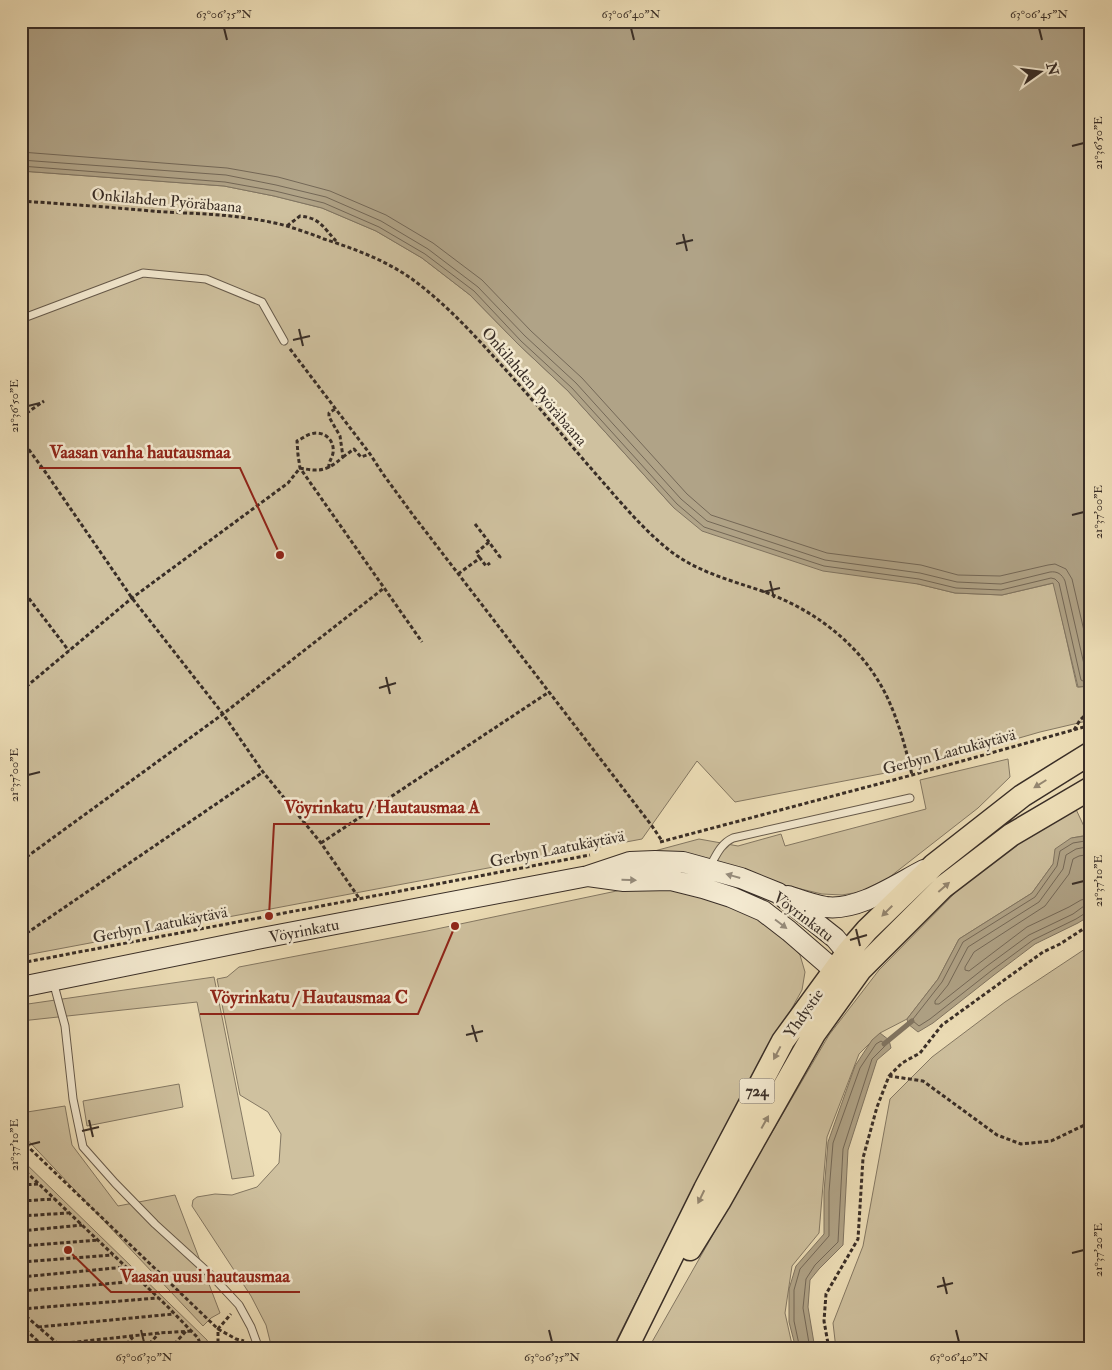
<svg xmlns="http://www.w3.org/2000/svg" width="1112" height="1370" viewBox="0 0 1112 1370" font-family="'IM FELL Double Pica',serif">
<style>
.green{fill:#cfc19f;stroke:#847863}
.water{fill:#b0a387;stroke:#807461}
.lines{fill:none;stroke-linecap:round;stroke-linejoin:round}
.shore{stroke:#746857;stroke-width:1}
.stream{stroke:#807461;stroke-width:5}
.lane-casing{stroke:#665a4b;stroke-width:9}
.secondary-casing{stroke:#392e27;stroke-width:22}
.primary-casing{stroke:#392e27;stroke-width:25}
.path{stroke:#392e27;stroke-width:3;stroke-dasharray:4 2.5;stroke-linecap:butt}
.lane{stroke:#f4ead1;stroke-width:7}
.secondary{stroke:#f4ead1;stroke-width:20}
.primary{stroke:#eedfb8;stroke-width:22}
.oneway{fill:#948670}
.oneway2{fill:#968c7c}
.ticks{fill:none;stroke:#392e27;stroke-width:2}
.labels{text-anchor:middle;stroke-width:5;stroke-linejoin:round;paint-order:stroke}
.shield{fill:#f4ead1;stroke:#71665a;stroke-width:1}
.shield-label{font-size:15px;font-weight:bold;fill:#392e27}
.street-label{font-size:16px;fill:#392e27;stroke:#f4ead1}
.leader{fill:none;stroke:#8f2418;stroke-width:2}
.callout-dot{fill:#8f2418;stroke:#f4ead1;stroke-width:2}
.callout-label{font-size:18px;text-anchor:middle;font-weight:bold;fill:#8f2418;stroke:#f4ead1;stroke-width:5;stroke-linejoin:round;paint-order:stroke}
.neatline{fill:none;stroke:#392e27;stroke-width:2}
.ticks-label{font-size:12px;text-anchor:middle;fill:#392e27}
</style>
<rect width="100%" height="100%" fill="#eedfb8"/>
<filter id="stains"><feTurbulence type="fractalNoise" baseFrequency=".004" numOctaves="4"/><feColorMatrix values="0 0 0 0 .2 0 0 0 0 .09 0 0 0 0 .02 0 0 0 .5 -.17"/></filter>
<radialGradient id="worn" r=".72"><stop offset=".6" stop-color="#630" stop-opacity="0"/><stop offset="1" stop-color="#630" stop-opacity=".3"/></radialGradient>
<path class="green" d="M21,171L224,186L274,196L322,208L376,231L422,258L470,295L518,344L568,391L674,508L918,584L955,593L1002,595L1054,583L1077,687L1091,686V720L1040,732L922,766L735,802L697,761L642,839L21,956Z
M1008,759L1010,777L978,808L882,883L859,892L842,895L822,894L784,885L740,870L647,853L699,839L738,846L781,834L785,846L926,809L920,780Z
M1074,805L1088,835L1072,838L1032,893L959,939L938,979L907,1019L880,1033L859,1054L827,1137L819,1233L792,1266L785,1313L793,1349H648L744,1180L829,1035L879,970L957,891L1030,832Z
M661,887L703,896L755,916L784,937L800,955L805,972L802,990L710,1155L612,1349H272L266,1325L251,1296L192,1206L193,1200L197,1197L215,1194L232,1195L257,1187L279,1163L281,1134L268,1112L240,1095L217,979L227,977L239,967L427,931L626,889Z
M1091,945V1349H836L833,1323L863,1246L890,1099L932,1057L1005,1002Z
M214,977L254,1176L232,1179L197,1002L21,1021V1005Z
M179,1084L183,1107L87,1126L83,1101Z
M65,1106L72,1145L118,1206L175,1195L220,1313L211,1318L203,1326L21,1133V1113Z
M21,1159L207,1340L210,1349H21Z"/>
<path class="water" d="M21,21H1091V686L1078,687L1053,583L1002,595L955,593L918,584L823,571L702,531L674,508L568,391L518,344L470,295L422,258L376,231L322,208L274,196L224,186L21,171Z
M1091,835V915L1078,923L1035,944L994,975L933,1023L918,1032L908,1024L907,1019L938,979L959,939L1032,893L1053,864L1055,849L1071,838Z
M880,1033L889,1040L891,1048L877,1060L848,1150L843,1245L819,1269L810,1280L808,1307L815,1349H796L789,1322V1289L796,1266L824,1234V1192L828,1142L855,1066L872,1040Z"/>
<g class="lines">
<path class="shore" d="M21,152L227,168L278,177L330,191L386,215L433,243L482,280L531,331L582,378L687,494L711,515L827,553L921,565L958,575L1000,576L1048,565L1055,564L1066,569L1072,579L1091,661
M21,160L226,175L276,185L326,197L381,221L428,249L478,287L525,336L576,383L681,499L707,521L825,560L920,573L957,582L1001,584L1050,572C1057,571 1062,574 1065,581L1086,673L1087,674L1091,675
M21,166L225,182L275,191L324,203L379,227L425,254L474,291L521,341L572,388L677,504L704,527L824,566L919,579L956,588L1001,590L1051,578L1055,579L1059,583L1081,680L1083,681H1091
M1091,840L1073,843L1060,851L1057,866L1035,897L963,942L942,982L913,1019V1021L919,1026L930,1019L991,971L1033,940L1076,919L1087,912H1091
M1091,846L1076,849L1066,855L1063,869L1039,902L968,947L948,985L935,1001V1004H939L987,966L1029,935L1073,914L1084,906L1091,905
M1091,854L1079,856L1073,859L1069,874L1045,906L974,952L965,967V970L969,971L1027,927L1069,907L1081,900L1091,898
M800,1349L794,1321V1290L800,1269L829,1236V1192L833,1143L860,1068L876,1044L881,1041L884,1043L885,1046L872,1059L843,1149L838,1242L815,1265L806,1279L803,1308L810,1349"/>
<path class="stream" d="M884,1044L912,1021"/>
<g class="lane-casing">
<path id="lane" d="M21,319L143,273L206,279L262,302L284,341
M709,868C716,856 720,844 733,838L910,798
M53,981L65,1026L73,1099L83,1147L115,1183L155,1224L211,1275L239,1305L251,1327L259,1349"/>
</g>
<g class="secondary-casing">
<path id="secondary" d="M788,896C800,900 813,905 826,907C858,911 895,885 924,870
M21,987L262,938L588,876L630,862L655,861L683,862L741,878L778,893L835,938L856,963L860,970L854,974L845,975L834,970L789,931L763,911L731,897L703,888L671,880L624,881L588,876"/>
</g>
<g class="primary-casing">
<path id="primary" d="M690,1249L719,1202L814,1034L860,970L943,887L1011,835L1091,788
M626,1349L705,1189L783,1041L848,952L867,930L934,865L1022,796L1091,753"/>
</g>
<path class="path" d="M21,201C65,204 108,207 152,211C174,213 197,213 220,215C242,217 265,220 287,226C299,230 312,234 324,239C355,249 385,260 412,279C442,301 469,329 494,357C531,397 566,440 602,481C623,505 644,530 669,550C697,572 730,580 762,591C816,610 864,647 888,699C899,723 906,749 912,775
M287,226L300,216C320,218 323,227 336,241
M290,349L370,454L383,474L413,515L652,826L662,841
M21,417L44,401
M21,439L46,473L132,598L223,714L263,772L321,843L359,898
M343,457L354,449L361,457L370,454
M329,468C328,462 332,459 333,453C335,440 324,430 311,434C306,435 302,439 297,441L298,455L300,468L422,642
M475,524L489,542
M480,558L476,553L489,542L500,557L497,559
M458,574L480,558L486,566L490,563
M21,588L69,651
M21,691L132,598L288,483L300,468C320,472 327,471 343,457L340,436L329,417V413L335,409
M1074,730L1080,720L1091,710
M660,842L912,775L1091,725
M321,843L549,692
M21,861L223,714L384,588
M21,937L263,772
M21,963L590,855
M889,1076L902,1063L920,1053L942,1025L1043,952L1060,944L1091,924
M21,1140L218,1329L236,1339L244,1341
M21,1167L167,1306L198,1338L202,1349
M21,1185L38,1184
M21,1201L55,1199
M21,1216L68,1213
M21,1231L82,1225
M21,1246L98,1240
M21,1262L113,1255
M21,1277L125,1267
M21,1291L140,1281
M21,1309L158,1298
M21,1312L64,1349
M38,1327L174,1314
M21,1331L24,1328L46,1349
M58,1344L159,1333L191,1331
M31,1349L38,1341
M122,1349L133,1337
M145,1349L159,1333
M170,1349L186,1331
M194,1349L200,1342
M218,1349V1329L231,1314
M829,1349L824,1321L826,1294L858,1239L863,1158L877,1107L889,1076L923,1081L997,1135L1021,1144L1051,1141L1091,1122"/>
<use href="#lane" class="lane"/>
<use href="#secondary" class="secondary"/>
<use href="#primary" class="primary"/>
</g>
<defs><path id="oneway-solid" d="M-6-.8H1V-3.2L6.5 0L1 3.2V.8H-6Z" transform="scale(1.25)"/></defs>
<g class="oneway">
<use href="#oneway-solid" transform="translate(1040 784) rotate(148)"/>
<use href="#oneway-solid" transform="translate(944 887) rotate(-41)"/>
<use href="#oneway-solid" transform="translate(887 911) rotate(135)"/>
<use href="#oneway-solid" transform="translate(777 1053) rotate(118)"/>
<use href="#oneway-solid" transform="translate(765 1122) rotate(-61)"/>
<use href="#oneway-solid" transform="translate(701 1197) rotate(116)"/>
</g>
<g class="oneway2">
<use href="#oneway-solid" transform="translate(733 876) rotate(-164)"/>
<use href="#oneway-solid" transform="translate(629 880) rotate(1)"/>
<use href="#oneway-solid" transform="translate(781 924) rotate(37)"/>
</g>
<path class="ticks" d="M224,28L227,40M631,28L634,40M1039,28L1042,40M1072,146L1084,143M683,234L687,251M676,244L693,240M299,329L303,346M293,340L310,336M28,406L40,403M1072,515L1084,512M770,581L774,598M763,592L780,588M386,677L390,694M379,688L396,683M28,775L40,772M1072,884L1084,881M856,929L860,946M850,940L867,935M472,1025L477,1042M466,1035L483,1031M89,1120L93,1137M82,1131L99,1127M28,1145L40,1142M1072,1253L1084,1250M943,1277L947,1294M937,1287L953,1283M141,1330L144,1342M549,1330L552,1342M956,1330L959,1342"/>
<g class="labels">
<rect class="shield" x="739.5" y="1078.5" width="35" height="25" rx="4"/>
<g class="shield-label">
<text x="757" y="1096">724</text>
</g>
<g class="street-label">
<text transform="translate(167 200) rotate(5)" y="6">Onkilahden Pyöräbaana</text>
<text transform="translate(535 386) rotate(49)" y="6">Onkilahden Pyöräbaana</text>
<text transform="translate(949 751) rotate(-15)" y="6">Gerbyn Laatukäytävä</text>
<text transform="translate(557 848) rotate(-11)" y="6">Gerbyn Laatukäytävä</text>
<text transform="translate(804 916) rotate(37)" y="6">Vöyrinkatu</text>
<text transform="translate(160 924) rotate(-11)" y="6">Gerbyn Laatukäytävä</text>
<text transform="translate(304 930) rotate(-11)" y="6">Vöyrinkatu</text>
<text transform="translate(803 1013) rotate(-55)" y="6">Yhdystie</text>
</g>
</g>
<path class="leader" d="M280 555L240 468H39M269 916L274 824H490M455 926L418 1014H200M68 1250L111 1292H300"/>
<g class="callout-dot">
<circle cx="280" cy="555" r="5"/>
<circle cx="269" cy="916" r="5"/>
<circle cx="455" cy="926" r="5"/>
<circle cx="68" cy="1250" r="5"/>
</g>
<g class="callout-label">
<text x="140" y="458">Vaasan vanha hautausmaa</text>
<text x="382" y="813">Vöyrinkatu / Hautausmaa A</text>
<text x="309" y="1003">Vöyrinkatu / Hautausmaa C</text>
<text x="205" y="1282">Vaasan uusi hautausmaa</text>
</g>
<rect width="1112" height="1370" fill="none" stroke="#eedfb8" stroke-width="55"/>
<g transform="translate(1040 72) rotate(76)" stroke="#f4ead1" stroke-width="4" paint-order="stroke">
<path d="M0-4L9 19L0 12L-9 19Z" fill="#392e27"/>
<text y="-8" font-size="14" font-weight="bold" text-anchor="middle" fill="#392e27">N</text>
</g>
<rect x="28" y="28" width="1056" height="1314" class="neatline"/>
<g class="ticks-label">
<text x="224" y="18">63°06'35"N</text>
<text x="631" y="18">63°06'40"N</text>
<text x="1039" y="18">63°06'45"N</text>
<text transform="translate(1098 143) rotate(-90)" y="4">21°36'50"E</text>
<text transform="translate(14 406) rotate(-90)" y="4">21°36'50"E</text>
<text transform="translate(1098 512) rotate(-90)" y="4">21°37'00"E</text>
<text transform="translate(14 775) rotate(-90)" y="4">21°37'00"E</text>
<text transform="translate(1098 881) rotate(-90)" y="4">21°37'10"E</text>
<text transform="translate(14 1145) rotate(-90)" y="4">21°37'10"E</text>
<text transform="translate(1098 1250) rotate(-90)" y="4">21°37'20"E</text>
<text x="144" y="1361">63°06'30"N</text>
<text x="552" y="1361">63°06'35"N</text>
<text x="959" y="1361">63°06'40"N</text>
</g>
<rect width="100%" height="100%" filter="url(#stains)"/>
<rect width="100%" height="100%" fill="url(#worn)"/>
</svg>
